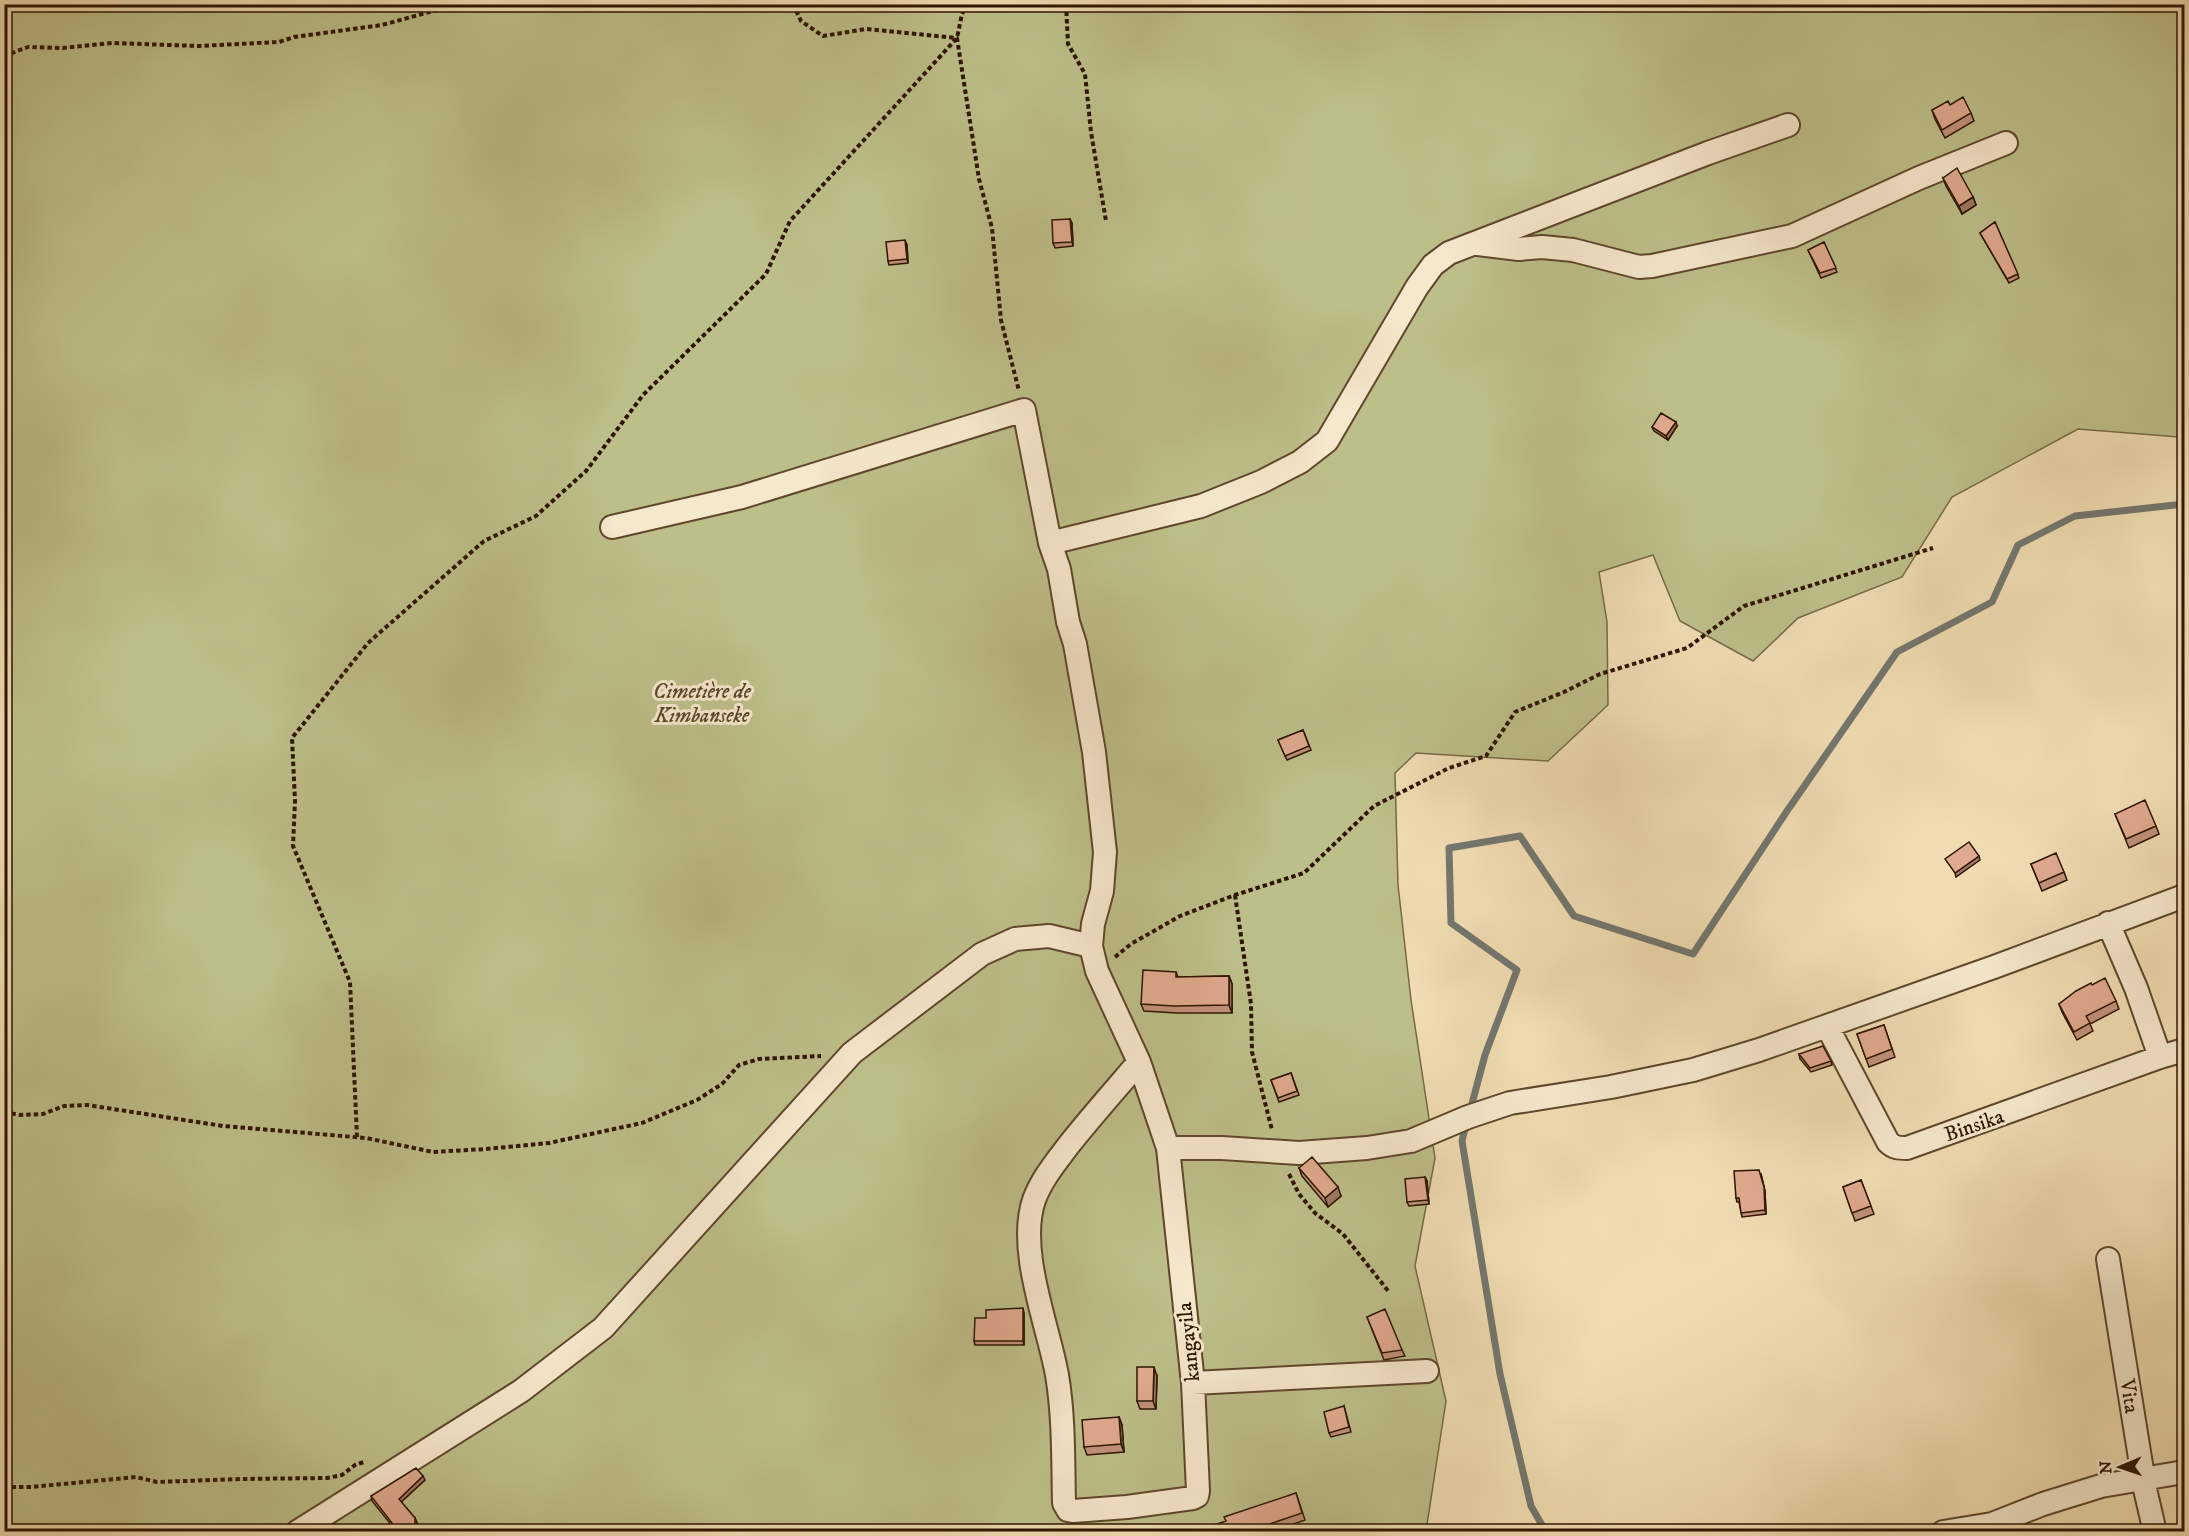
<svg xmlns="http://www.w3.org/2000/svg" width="2189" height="1536" viewBox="0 0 2189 1536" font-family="'IM FELL DW Pica',serif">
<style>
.green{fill:#bdbf8a;stroke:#766a45;stroke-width:1.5}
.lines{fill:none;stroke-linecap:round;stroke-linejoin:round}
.stream{stroke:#72776e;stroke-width:7}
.minor-casing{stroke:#5f472c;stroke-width:26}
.path{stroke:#2e1500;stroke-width:4;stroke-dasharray:4.5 3;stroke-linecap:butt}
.minor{stroke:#f6e8cd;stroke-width:22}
.wall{fill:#c1927a;stroke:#2e1500;stroke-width:1.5}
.shaded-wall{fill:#9d7763;stroke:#2e1500;stroke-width:1.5}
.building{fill:#e0aa8e;stroke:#2e1500;stroke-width:1.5}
.labels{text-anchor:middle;stroke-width:6;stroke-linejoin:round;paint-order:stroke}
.park-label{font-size:21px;font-style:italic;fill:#594829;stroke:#f6e8cd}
.street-label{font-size:21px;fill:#2e1500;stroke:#f6e8cd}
</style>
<rect width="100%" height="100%" fill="#f1dcb2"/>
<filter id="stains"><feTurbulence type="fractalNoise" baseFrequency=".00333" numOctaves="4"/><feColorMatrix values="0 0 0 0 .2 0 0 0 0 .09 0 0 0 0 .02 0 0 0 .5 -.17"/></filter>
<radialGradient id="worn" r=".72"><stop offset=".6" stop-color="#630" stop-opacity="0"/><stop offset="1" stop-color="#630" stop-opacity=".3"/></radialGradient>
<path class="green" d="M5,5H2184V435L2179,437L2078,429L1952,497L1902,577L1798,618L1753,661L1680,621L1653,555L1599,572L1607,622L1608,705L1548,761L1416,753L1395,773L1398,885L1411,1000L1435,1158L1415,1266L1446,1401L1426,1531L5,1532Z"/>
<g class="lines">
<path class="stream" d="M1470,1111L1485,1055L1517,970L1451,923L1449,848L1520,836L1574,916L1693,954L1787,811L1897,652L1992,602L2018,545L2075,516L2184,504
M1466,1124L1462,1141L1500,1374L1531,1506L1546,1532"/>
<g class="minor-casing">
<path id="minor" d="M1478,244L1519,249L1542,247L1573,250L1639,267L1652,266L1792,236L1919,178L2006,143
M612,527L742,497L1024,410L1050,543L1059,569L1068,622L1075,644L1094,752L1105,852L1102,891L1093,924L1091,946L1097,971L1139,1062L1168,1148L1193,1383L1198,1491L1197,1496L1193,1498L1127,1507L1073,1511L1068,1510L1064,1503C1063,1460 1064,1417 1057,1375C1048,1325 1017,1250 1034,1200C1041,1180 1056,1162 1068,1146C1091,1117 1115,1090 1139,1062
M1050,543L1201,506L1261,482L1300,462L1327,441L1417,287L1433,265L1449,253L1708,153L1788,125
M2108,923L2136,988L2160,1057
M1827,1026L1888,1142C1894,1148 1899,1148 1907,1148L2160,1057L2184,1050
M1168,1148H1222L1299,1153L1367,1148L1411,1141L1468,1117L1510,1103L1611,1087L1693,1070L1759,1050L1994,967L2184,896
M2108,1259L2145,1489L2155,1532
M1193,1383L1427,1371
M297,1532L521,1391L603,1328L852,1053L982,954L1015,939L1049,936L1091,946
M1943,1532L1992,1524L2043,1504L2101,1486L2184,1472"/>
</g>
<path class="path" d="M793,4L801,21L823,36L866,29L957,38L979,179L992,228L1001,320L1019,391
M1066,4L1068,44L1085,74L1091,132L1106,221
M4,56L28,47L63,48L112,43L199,46L279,42L294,37L382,25L459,4
M1235,895L1251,1004L1252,1052L1272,1130
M1115,957L1131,944L1180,916L1235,895L1304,873L1374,806L1449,768L1486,756L1515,712L1564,692L1600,674L1687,648L1744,606L1933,548
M4,1112L20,1115L43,1114L64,1106L87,1105L223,1126L366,1138L433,1152L486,1149L549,1143L642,1123L697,1100L722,1084L739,1065L759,1059L821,1056
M357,1137L350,982L293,846L295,801L292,738L368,643L484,541L536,516L586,471L643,395L766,274L790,221L957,38L962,14L967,4
M1289,1174L1299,1194L1315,1213L1343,1234L1389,1292
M4,1487H31L136,1477L157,1482L240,1479L327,1478L342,1475L355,1465L364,1462"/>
<use href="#minor" class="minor"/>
</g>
<path class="wall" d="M1950,105L1971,113L1974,121L1945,138L1935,119L1932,110Z
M1943,178L1973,197L1976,205L1962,214L1946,186Z
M1070,219L1072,223L1073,246L1055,248L1053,243Z
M1995,222L2019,278L2009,283L1980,233Z
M1824,242L1837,272L1821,278L1808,250Z
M907,245L908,263L889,265L888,261Z
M1677,426L1668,440L1654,431L1652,427Z
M1303,730L1311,750L1287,760L1278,740Z
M2115,814L2156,826L2159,834L2129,848Z
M2031,864L2064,872L2067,880L2042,891Z
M1176,972L1178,977L1229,976L1232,984V1013H1177L1144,1011L1141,1004Z
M2092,985L2116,1001L2119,1009L2090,1024L2093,1031L2077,1040L2062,1012L2059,1004Z
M1884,1025L1895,1057L1869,1067L1857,1034Z
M1799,1054L1831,1061L1832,1065L1811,1072L1800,1059Z
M1291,1073L1299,1095L1279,1102L1271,1080Z
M1299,1168L1341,1196L1328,1207L1302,1176Z
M1761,1174L1765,1191L1766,1214L1742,1217L1739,1202H1737L1736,1198Z
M1425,1177L1427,1181L1429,1204L1409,1206L1407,1202Z
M1861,1180L1874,1214L1855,1221L1843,1187Z
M1024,1313V1345H975L974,1341L986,1318Z
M1367,1317L1402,1350L1405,1356L1384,1360Z
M1157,1376L1156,1409H1140L1137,1401Z
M1344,1406L1351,1432L1331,1437L1329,1433Z
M1119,1417L1122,1425L1124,1452L1087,1455L1084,1447Z
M425,1480L401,1502L415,1518L417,1523V1529L414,1532H397L372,1501L371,1496Z
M1296,1493L1305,1520L1271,1532H1210Z"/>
<path class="shaded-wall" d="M1973,197L1976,205L1962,214L1959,206Z
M1070,219L1072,223L1073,246L1072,242Z
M905,240L907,245L908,263L907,259Z
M1676,422L1677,426L1668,440L1666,436Z
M1979,856L1980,860L1956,877L1955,873Z
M1229,976L1232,984V1013L1229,1005Z
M1761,1174L1765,1191L1766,1214L1765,1210Z
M1425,1177L1427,1181L1429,1204L1428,1200Z
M1338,1187L1341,1196L1328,1207L1325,1198Z
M1023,1308L1024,1313V1345L1023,1341Z
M1154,1367L1157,1376L1156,1409L1153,1401Z
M1119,1417L1122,1425L1124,1452L1121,1444Z
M423,1476L425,1480L400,1503L399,1499Z
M415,1518L417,1523V1529L414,1532H408Z"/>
<path class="building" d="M1963,97L1971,113L1942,130L1932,110L1948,101L1950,105Z
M1957,168L1973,197L1959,206L1943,178Z
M1070,219L1072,242L1053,243L1052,220Z
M1995,222L2018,274L2007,279L1980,233Z
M905,240L907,259L888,261L886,242Z
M1824,242L1836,268L1820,273L1808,250Z
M1661,413L1676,422L1666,436L1652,427Z
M1303,730L1309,746L1285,756L1278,740Z
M2145,800L2156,826L2126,839L2115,814Z
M1969,842L1979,856L1955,873L1945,859Z
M2056,853L2064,872L2039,883L2031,864Z
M1143,970L1176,972V977L1229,976V1005L1174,1006L1141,1004Z
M2105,978L2116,1001L2086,1016L2090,1023L2074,1032L2059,1004L2076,991L2091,983L2092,985Z
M1884,1025L1892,1049L1866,1059L1857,1034Z
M1823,1046L1831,1061L1810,1068L1799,1054Z
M1291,1073L1297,1091L1278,1098L1271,1080Z
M1312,1157L1338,1187L1325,1198L1299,1168Z
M1759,1170L1764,1187L1765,1210L1741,1213L1739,1198H1736L1734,1171Z
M1425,1177L1428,1200L1407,1202L1405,1179Z
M1861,1180L1871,1206L1852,1213L1843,1187Z
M1023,1308V1341H974L975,1318H986V1310Z
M1385,1309L1402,1350L1382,1353L1367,1317Z
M1137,1367H1154L1153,1401H1137Z
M1344,1406L1349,1427L1329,1433L1324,1412Z
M1119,1417L1121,1444L1084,1447L1082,1420Z
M416,1468L423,1476L399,1499L415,1518V1525L408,1532H399L371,1496Z
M1296,1493L1302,1513L1246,1532H1210L1208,1527L1226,1521L1224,1517Z"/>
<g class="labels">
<g class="park-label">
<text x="702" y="698">Cimetière de<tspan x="702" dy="24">Kimbanseke</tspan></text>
</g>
<g class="street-label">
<text transform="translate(1974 1125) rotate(-19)" y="7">Binsika</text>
<text transform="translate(1188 1342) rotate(-96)" y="7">kangayila</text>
<text transform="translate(2130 1396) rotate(81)" y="7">Vita</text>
</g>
</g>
<rect width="2189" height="1536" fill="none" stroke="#f1dcb2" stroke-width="24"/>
<rect x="6" y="6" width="2177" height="1524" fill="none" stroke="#2e1500" stroke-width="3"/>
<rect x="12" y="12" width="2165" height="1512" fill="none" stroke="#2e1500" stroke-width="1.5"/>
<g transform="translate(2120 1467) rotate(268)" stroke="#f6e8cd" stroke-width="4.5" paint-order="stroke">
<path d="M0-4.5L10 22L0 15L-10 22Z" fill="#2e1500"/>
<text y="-9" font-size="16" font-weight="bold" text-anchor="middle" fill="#2e1500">N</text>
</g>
<rect width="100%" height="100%" filter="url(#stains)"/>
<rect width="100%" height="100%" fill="url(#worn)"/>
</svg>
